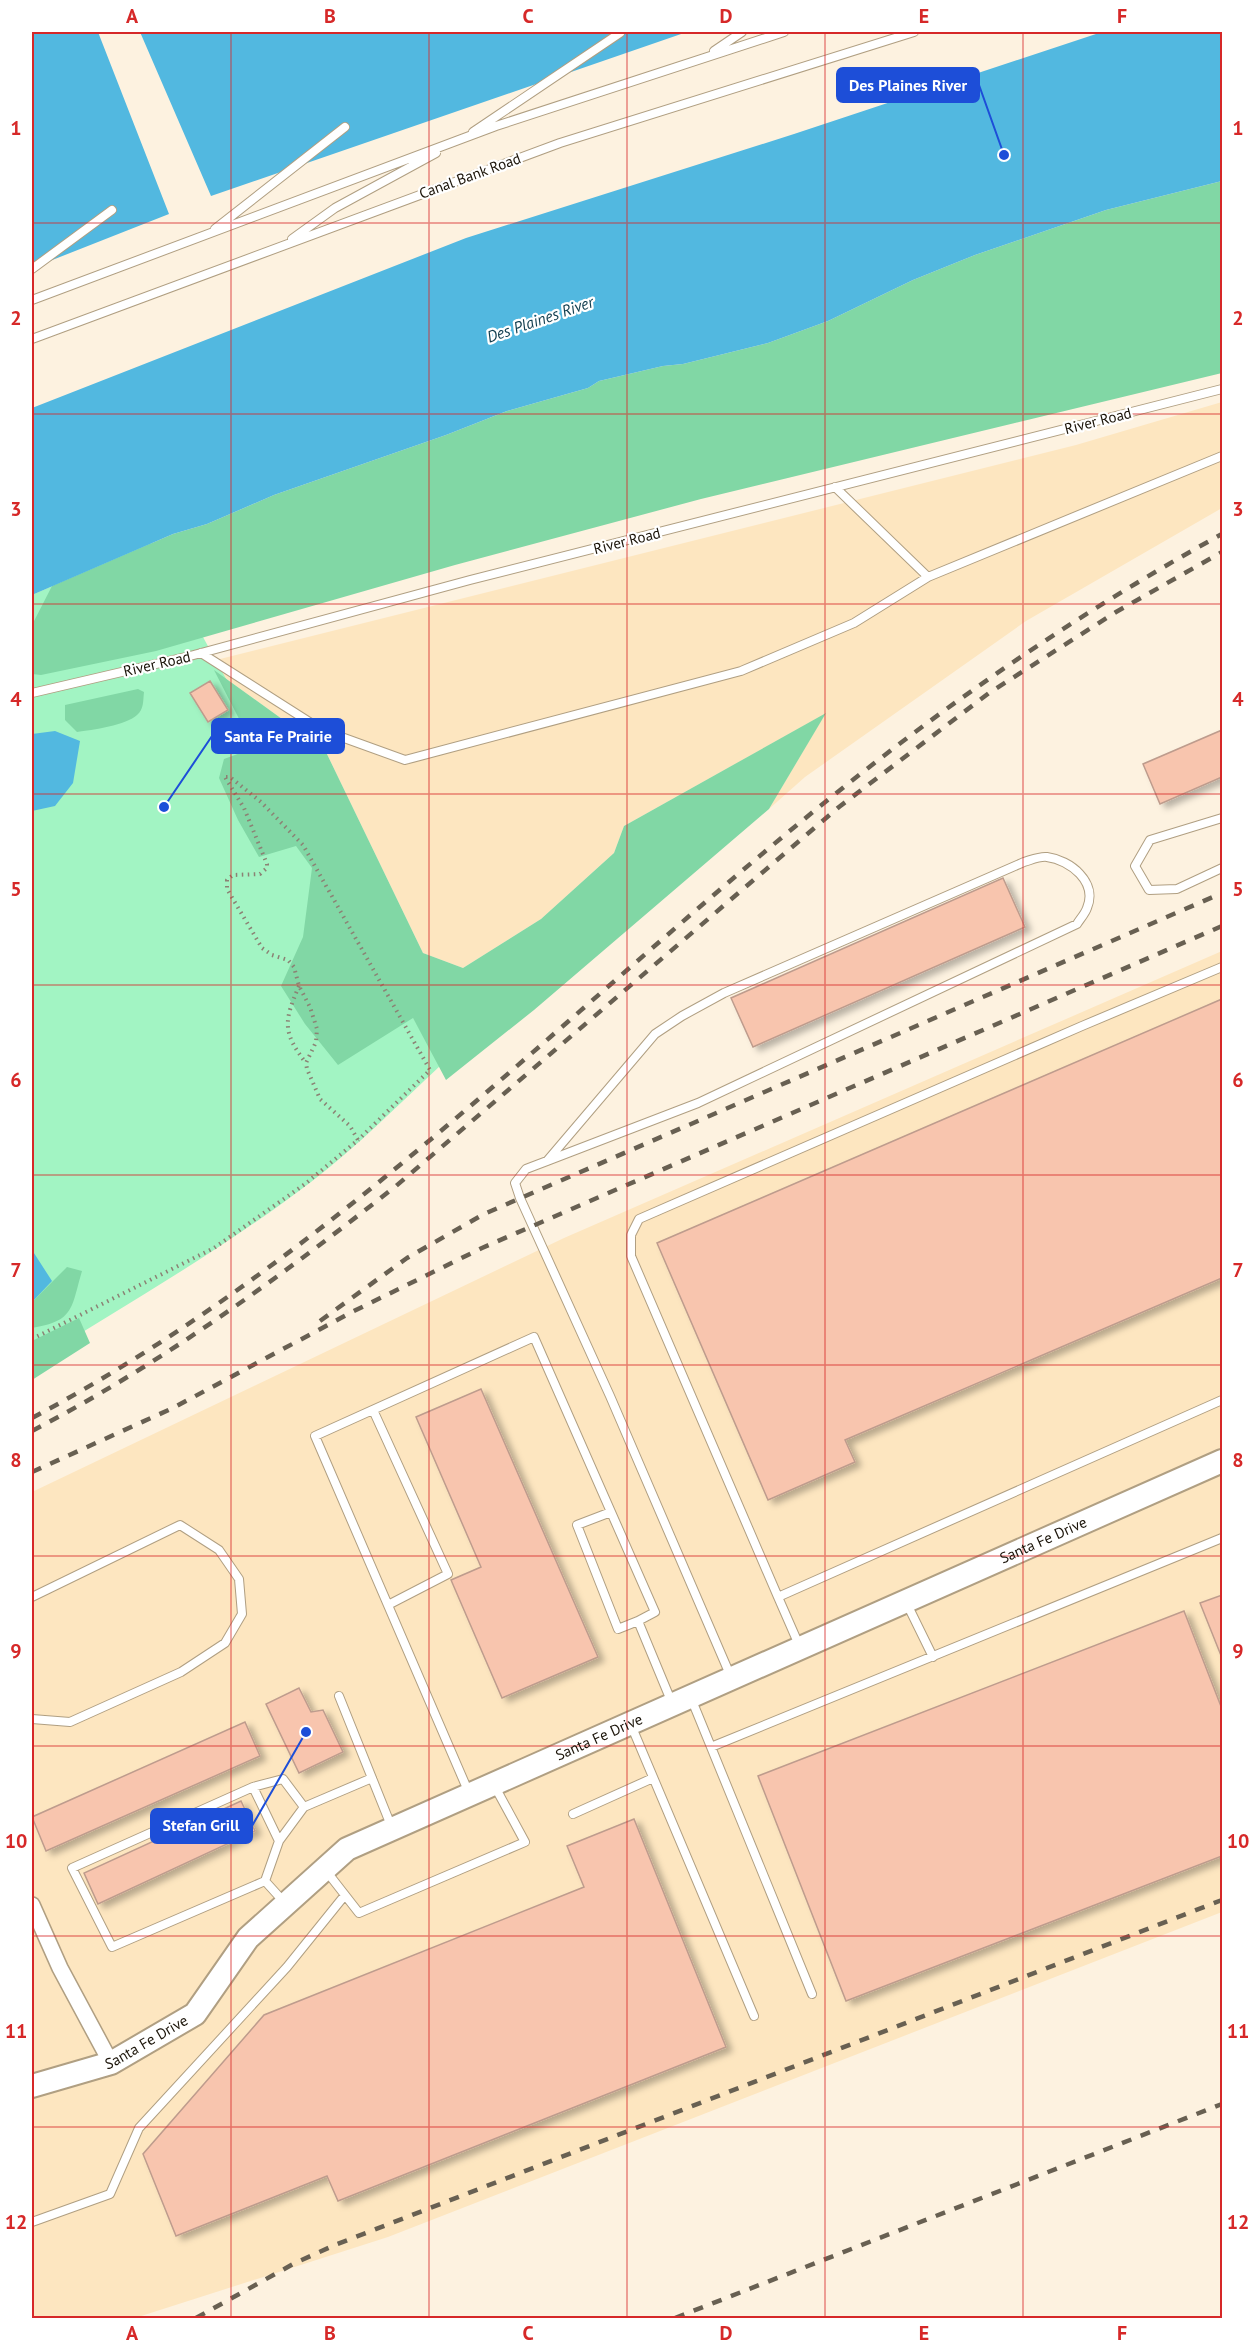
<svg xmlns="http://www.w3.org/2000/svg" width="1254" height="2350" viewBox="0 0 1254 2350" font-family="'PT Sans',sans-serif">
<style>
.built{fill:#fde6c0}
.green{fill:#a2f4c3}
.forest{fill:#81d7a5}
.water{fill:#52b8e0}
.building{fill:#f8c5ae;stroke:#be9c8d;stroke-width:1.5;filter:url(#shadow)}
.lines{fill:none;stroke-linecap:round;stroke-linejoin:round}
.lane-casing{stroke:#b09f82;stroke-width:10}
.street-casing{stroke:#b09f82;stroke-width:18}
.secondary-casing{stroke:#b09f82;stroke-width:26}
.path{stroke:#8b8274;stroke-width:4;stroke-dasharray:1.5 4.5;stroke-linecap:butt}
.lane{stroke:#fff;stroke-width:8}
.street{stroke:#fff;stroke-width:15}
.secondary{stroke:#fff;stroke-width:22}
.rail{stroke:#686052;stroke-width:4.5;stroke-dasharray:10 10;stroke-linecap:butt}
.grid{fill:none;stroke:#d62828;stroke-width:1.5;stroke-opacity:0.55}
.labels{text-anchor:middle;stroke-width:4.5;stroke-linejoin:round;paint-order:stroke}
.street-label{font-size:15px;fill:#1b1409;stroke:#fff}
.water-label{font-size:16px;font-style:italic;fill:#113e4f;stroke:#fff}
.leader{fill:none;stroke:#1d4ed8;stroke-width:2}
.callout-dot{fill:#1d4ed8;stroke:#fff;stroke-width:2}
.callout{fill:#1d4ed8;stroke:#1d4ed8;stroke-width:2}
.callout-label{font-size:16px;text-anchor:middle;font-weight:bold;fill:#fff}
.neatline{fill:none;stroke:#d62828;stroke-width:2}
.grid-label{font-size:20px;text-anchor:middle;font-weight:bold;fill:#d62828}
</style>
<defs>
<filter id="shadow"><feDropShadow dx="6" dy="4" stdDeviation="3" flood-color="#0004"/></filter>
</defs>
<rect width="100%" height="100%" fill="#fdf2e0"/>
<path class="built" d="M1222,402V508L1026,621L805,777L769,809L825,714L624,826L614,853L541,919L463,968L423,953L325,750L214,670L212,661L1076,445Z
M1222,951V1912L388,2237L135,2318H32V1492L564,1238Z"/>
<path class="green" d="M151,543L440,1066C398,1105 357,1147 311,1182C223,1249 126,1305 32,1363V595Z"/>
<path class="forest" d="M1222,181V373L701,499L455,565L156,651L41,675L32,674V625L52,586L173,534L207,524L274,495L446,435L507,411L588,388L599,381L663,366L683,364L768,343L828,321L913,280L975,255L1106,210Z
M214,670L325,750L423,953L463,968L541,919L614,853L624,826L826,713L769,809L534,1010L446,1080L413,1018L338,1065L305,1024L281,986L303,937L312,868L296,846L259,857L238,820L219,778L224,759L254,748Z
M138,689L144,692C143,701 144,709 137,715C127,725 92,730 77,732L65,720V705Z
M67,1267L82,1271C71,1308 75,1321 32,1328V1302Z
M79,1318L90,1343L32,1380V1341Z"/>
<path class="water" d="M32,32H98L169,214L32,268Z
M140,32H683L684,33L211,196Z
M1102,32H1222V181L1106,210L975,255L913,280L828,321L768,343L683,364L663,366L599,381L588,388L507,411L446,435L274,495L207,524L173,534L32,595V408L466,238L794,134Z
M55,731L80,741L73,783L55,806L32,811V734Z
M32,1250L52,1281L32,1302Z"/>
<path class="building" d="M210,681L228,710L208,722L190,693Z
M1222,730V777L1160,804L1143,764Z
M1003,878L1025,927L753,1047L731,998Z
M1222,999V1278L845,1440L855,1462L768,1500L657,1243Z
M481,1389L598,1657L502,1698L451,1580L481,1567L416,1417Z
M1222,1595V1658L1200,1603Z
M1184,1611L1222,1709V1856L846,2001L758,1776Z
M299,1688L311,1712L323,1710L343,1752L299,1773L266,1704Z
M245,1722L260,1756L46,1851L32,1817Z
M241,1801L255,1831L98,1904L84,1873Z
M634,1819L726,2047L338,2201L327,2176L176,2236L143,2154L264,2015L584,1887L567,1846Z"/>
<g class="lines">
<g class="lane-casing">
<path id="lane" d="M714,51L742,32
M473,132L620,33
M215,229L345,127
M292,239L335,208L436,153
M32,269L112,210
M32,300L496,126L784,32
M32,339L560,143L914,32
M835,487L928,577L1222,456
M201,653L322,730L405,760L741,671L854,623L928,577
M32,693L190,656L470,580L1222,389
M1222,818L1150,840L1135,866L1149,890L1177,889L1222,868
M1222,967L1082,1026L639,1219L631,1235V1256L778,1597L1222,1400
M547,1161L655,1034L682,1016L724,993L1024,862C1031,860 1040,856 1047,857C1070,860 1098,882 1087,908C1085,914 1080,919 1077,924L698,1103L547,1161L526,1169L515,1183L520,1198L610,1396L731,1677
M373,1410L448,1574L388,1605
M611,1512L577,1525L618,1629L638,1621
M32,1597L180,1525L219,1550L239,1579L242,1614L225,1643L181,1672L70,1722L32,1719
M778,1597L799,1645
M907,1604L933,1657
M339,1696L392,1828
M691,1698L812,1994
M631,1725L754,2016
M711,1747L1222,1538
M253,1787L283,1779L304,1807
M469,1793L315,1436L534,1337L655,1612L638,1621L672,1703
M573,1814L653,1778
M327,1872L359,1913L525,1842L494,1785
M265,1881L279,1841
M284,1902L265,1881L112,1947L72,1868L253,1787L279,1841L304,1807L372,1778
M32,2222L110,2194L139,2128L287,1967L345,1895"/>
</g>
<g class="street-casing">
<path id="street" d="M32,1905L60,1968L111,2063"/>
</g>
<g class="secondary-casing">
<g id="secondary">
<path id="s1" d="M32,2086L111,2063L195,2014L248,1938L347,1849L1222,1461"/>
</g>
</g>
<path class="path" d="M226,777H230L261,802L303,845L430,1070L358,1140
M299,986C284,1021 282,1032 306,1063
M32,1339L214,1248L305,1184L358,1140L350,1126L320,1099L307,1069L306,1063L316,1042L317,1029L310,1007L299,986L294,967L288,960L272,955L262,948L227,889V880L233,875L260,874L267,868V864L244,808L225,777"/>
<use href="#lane" class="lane"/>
<use href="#street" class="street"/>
<use href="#secondary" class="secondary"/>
<path class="rail" d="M320,1321L407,1258L484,1214L1222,893
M32,1418C337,1256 576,1000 844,787C963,692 1089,607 1222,534
M32,1431C164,1362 279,1278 396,1186L839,807L989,693L1116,612L1222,552
M32,1472L173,1408L352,1312L482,1248L1222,926
M196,2318L295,2263L335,2245L1222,1900
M675,2318L1222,2104"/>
</g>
<path class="grid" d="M231,32V2318M429,32V2318M627,32V2318M825,32V2318M1023,32V2318M32,223H1222M32,414H1222M32,604H1222M32,794H1222M32,985H1222M32,1175H1222M32,1365H1222M32,1556H1222M32,1746H1222M32,1936H1222M32,2127H1222"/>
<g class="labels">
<g class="street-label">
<text transform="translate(470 176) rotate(-20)" y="5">Canal Bank Road</text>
<text transform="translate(1098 421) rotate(-14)" y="5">River Road</text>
<text transform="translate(627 541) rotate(-14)" y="5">River Road</text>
<text transform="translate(157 664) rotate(-13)" y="5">River Road</text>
<text dy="5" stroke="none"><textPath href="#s1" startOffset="1167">Santa Fe Drive</textPath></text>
<text dy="5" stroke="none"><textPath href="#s1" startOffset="681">Santa Fe Drive</textPath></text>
<text dy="5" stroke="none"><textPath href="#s1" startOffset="123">Santa Fe Drive</textPath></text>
</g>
<g class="water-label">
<text transform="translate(540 319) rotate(-19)" y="6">Des Plaines River</text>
</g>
</g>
<path class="leader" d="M1004 155L979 85M164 807L212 736M306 1732L252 1826"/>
<g class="callout-dot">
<circle cx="1004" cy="155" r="6"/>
<circle cx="164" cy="807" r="6"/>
<circle cx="306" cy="1732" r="6"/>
</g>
<g class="callout">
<rect x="837" y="68" width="142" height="34" rx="6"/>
<rect x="212" y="719" width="132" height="34" rx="6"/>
<rect x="151" y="1809" width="101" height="34" rx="6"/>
</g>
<g class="callout-label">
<text x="908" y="91">Des Plaines River</text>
<text x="278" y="742">Santa Fe Prairie</text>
<text x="201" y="1831">Stefan Grill</text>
</g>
<rect width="1254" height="2350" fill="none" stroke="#ffffff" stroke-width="66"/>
<rect x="33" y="33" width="1188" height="2284" class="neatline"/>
<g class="grid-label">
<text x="132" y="23">A</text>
<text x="330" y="23">B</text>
<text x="528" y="23">C</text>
<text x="726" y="23">D</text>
<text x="924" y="23">E</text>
<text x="1122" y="23">F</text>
<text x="16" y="135">1</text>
<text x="1238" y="135">1</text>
<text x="16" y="325">2</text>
<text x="1238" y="325">2</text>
<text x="16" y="516">3</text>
<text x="1238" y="516">3</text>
<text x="16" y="706">4</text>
<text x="1238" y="706">4</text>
<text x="16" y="896">5</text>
<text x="1238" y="896">5</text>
<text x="16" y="1087">6</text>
<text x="1238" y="1087">6</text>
<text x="16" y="1277">7</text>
<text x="1238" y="1277">7</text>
<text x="16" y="1467">8</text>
<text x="1238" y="1467">8</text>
<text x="16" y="1658">9</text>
<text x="1238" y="1658">9</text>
<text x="16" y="1848">10</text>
<text x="1238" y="1848">10</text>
<text x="16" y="2038">11</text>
<text x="1238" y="2038">11</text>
<text x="16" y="2229">12</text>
<text x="1238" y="2229">12</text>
<text x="132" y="2340">A</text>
<text x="330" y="2340">B</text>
<text x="528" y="2340">C</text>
<text x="726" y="2340">D</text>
<text x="924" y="2340">E</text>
<text x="1122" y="2340">F</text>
</g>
</svg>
